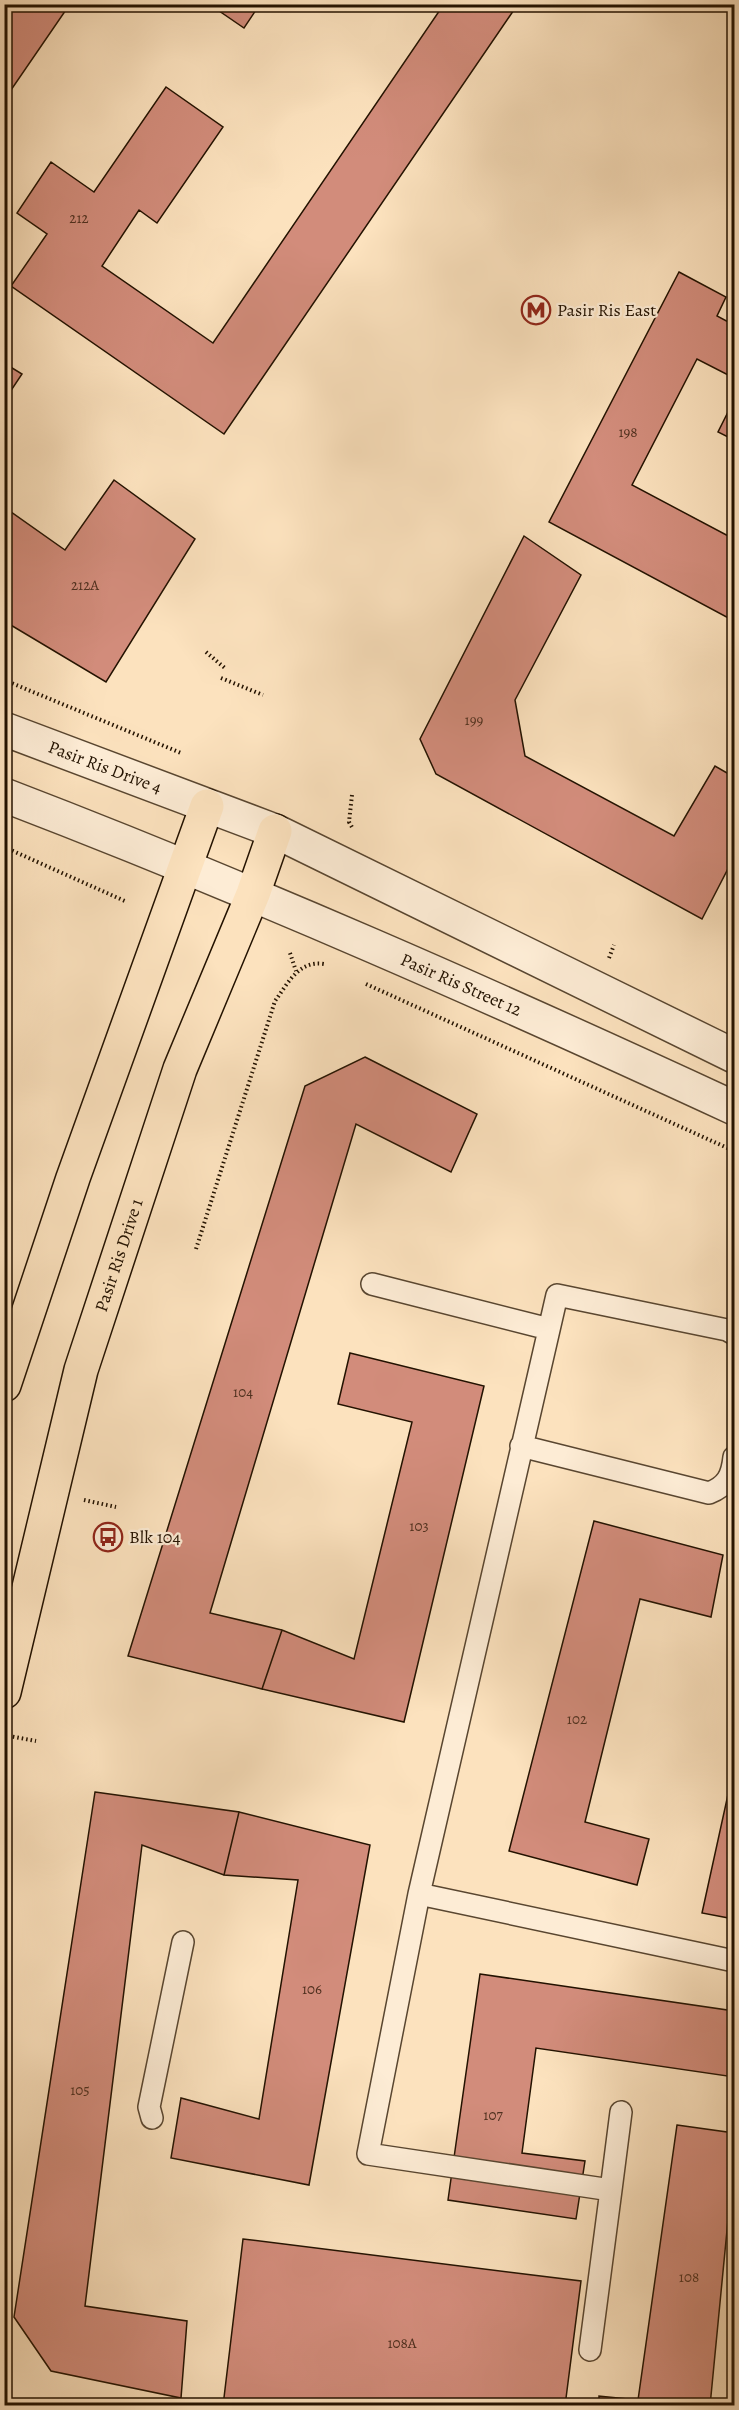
<svg xmlns="http://www.w3.org/2000/svg" width="739" height="2410" viewBox="0 0 739 2410" font-family="Alegreya,serif">
<style>
.building{fill:#d28c7b;stroke:#231200;stroke-width:1.5}
.lines{fill:none;stroke-linecap:round;stroke-linejoin:round}
.service-casing{stroke:#594630;stroke-width:24}
.tertiary-casing{stroke:#594630;stroke-width:36}
.primary-casing{stroke:#231200;stroke-width:36}
.path{stroke:#231200;stroke-width:4;stroke-dasharray:1.5 3;stroke-linecap:butt}
.service{stroke:#fdecd5;stroke-width:21}
.tertiary{stroke:#fdecd5;stroke-width:33}
.primary{stroke:#fce2be;stroke-width:33}
.labels{text-anchor:middle;stroke-width:4.5;stroke-linejoin:round;paint-order:stroke}
.number-label{font-size:15px;fill:#4f301f}
.poi-label{font-size:18px;fill:#231200;stroke:#fdecd5;text-anchor:start}
.street-label{font-size:18px;fill:#231200;stroke:#fdecd5}
</style>
<rect width="100%" height="100%" fill="#fce2be"/>
<filter id="stains"><feTurbulence type="fractalNoise" baseFrequency=".00333" numOctaves="4"/><feColorMatrix values="0 0 0 0 .2 0 0 0 0 .09 0 0 0 0 .02 0 0 0 .5 -.17"/></filter>
<radialGradient id="worn" r=".72"><stop offset=".6" stop-color="#630" stop-opacity="0"/><stop offset="1" stop-color="#630" stop-opacity=".3"/></radialGradient>
<path class="building" d="M4,4H70L11,90L4,86Z
M209,4H260L244,28Z
M444,4H518L224,434L11,286L47,234L17,213L51,162L94,192L166,87L223,127L157,223L139,210L102,266L213,343Z
M679,272L726,297L717,316L734,325V378L697,359L632,485L734,539V621L549,522Z
M4,363L22,374L4,401Z
M734,400V440L718,432Z
M114,480L195,539L106,682L4,621V507L65,550Z
M524,536L581,575L515,700L525,756L674,836L715,766L734,777V857L702,919L436,774L420,739Z
M365,1057L477,1114L451,1172L356,1124L210,1613L282,1630L262,1689L128,1656L305,1086Z
M350,1353L484,1386L404,1722L262,1689L282,1630L354,1659L412,1422L338,1404Z
M594,1521L723,1555L711,1617L640,1599L585,1822L649,1839L637,1885L509,1851Z
M734,1767V1919L702,1913Z
M95,1792L239,1812L224,1875L142,1845L85,2306L187,2321L181,2398L51,2371L14,2317Z
M239,1812L370,1845L309,2185L171,2158L181,2098L259,2119L298,1880L224,1875Z
M480,1974L734,2011V2077L536,2048L522,2153L585,2161L576,2219L448,2200Z
M677,2125L734,2133V2158L710,2406H599V2396L638,2400Z
M243,2239L581,2281L565,2406H223Z"/>
<g class="lines">
<g class="service-casing">
<path id="service" d="M372,1284L549,1329
M521,1446L709,1493C727,1486 732,1476 734,1457
M419,1894L734,1961
M621,2112L611,2190L368,2154L419,1894L557,1295L727,1330L734,1334
M152,2118L149,2107L183,1942
M590,2350L611,2190"/>
</g>
<g class="tertiary-casing">
<g id="tertiary">
<path id="s1" d="M4,729L275,831L734,1056"/>
<path id="s2" d="M4,795C252,890 494,997 734,1108"/>
</g>
</g>
<g class="primary-casing">
<g id="primary">
<path d="M4,1385L73,1178L207,806"/>
<path id="s3" d="M4,1692L81,1370L180,1069L253,894L275,831"/>
</g>
</g>
<path class="path" d="M206,652L226,669
M221,678L263,695
M4,680L181,753
M352,795L349,822L353,829
M4,847L127,902
M290,953L296,971
M609,958L614,945
M366,984L734,1151
M196,1249L275,1001C288,983 299,960 324,964
M84,1500L116,1507
M4,1735L36,1741"/>
<use href="#service" class="service"/>
<use href="#tertiary" class="tertiary"/>
<use href="#primary" class="primary"/>
</g>
<defs>
<g id="metro-ring" transform="scale(1.5)"><circle r="9.5" fill="#fdecd5" stroke="#8f2418" stroke-width="1.5"/><path d="M-5.5 5V-5H-3L0 0L3-5H5.5V5H3V-.5L0 4L-3-.5V5Z" fill="#8f2418"/></g>
<g id="bus-ring" transform="scale(1.5)"><circle r="9.5" fill="#fdecd5" stroke="#8f2418" stroke-width="1.5"/><path d="M-5-6H5V4H4V6H2V4H-2V6H-4V4H-5ZM-3.5-4V0h7V-4ZM-3.5 1.2v1.5H-2V1.2ZM2 1.2v1.5H3.5V1.2Z" fill="#8f2418"/></g>
</defs>
<g fill-rule="evenodd">
<use href="#metro-ring" x="536" y="310"/>
<use href="#bus-ring" x="108" y="1537"/>
</g>
<g class="labels">
<g class="number-label">
<text x="79" y="223">212</text>
<text x="628" y="437">198</text>
<text x="85" y="590">212A</text>
<text x="474" y="725">199</text>
<text x="243" y="1397">104</text>
<text x="419" y="1531">103</text>
<text x="577" y="1724">102</text>
<text x="312" y="1994">106</text>
<text x="80" y="2095">105</text>
<text x="493" y="2120">107</text>
<text x="689" y="2282">108</text>
<text x="402" y="2348">108A</text>
</g>
<g class="poi-label">
<text x="557" y="316">Pasir Ris East</text>
<text x="129" y="1543">Blk 104</text>
</g>
<g class="street-label">
<text dy="6" stroke="none"><textPath href="#s1" startOffset="108">Pasir Ris Drive 4</textPath></text>
<text dy="6" stroke="none"><textPath href="#s2" startOffset="495">Pasir Ris Street 12</textPath></text>
<text dy="6" stroke="none"><textPath href="#s3" startOffset="452">Pasir Ris Drive 1</textPath></text>
</g>
</g>
<rect width="739" height="2410" fill="none" stroke="#fce2be" stroke-width="24"/>
<rect x="6" y="6" width="727" height="2398" fill="none" stroke="#231200" stroke-width="3"/>
<rect x="12" y="12" width="715" height="2386" fill="none" stroke="#231200" stroke-width="1.5"/>
<rect width="100%" height="100%" filter="url(#stains)"/>
<rect width="100%" height="100%" fill="url(#worn)"/>
</svg>
